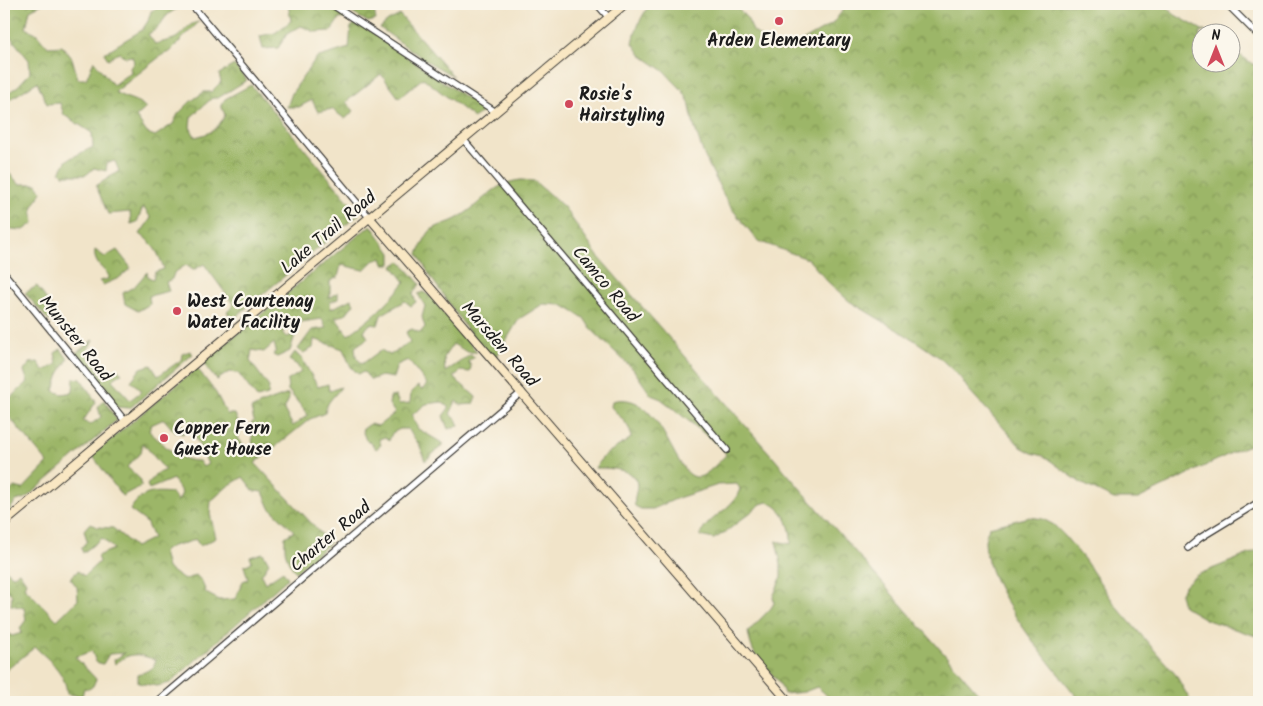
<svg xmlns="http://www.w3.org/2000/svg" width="1263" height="706" viewBox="0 0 1263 706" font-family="Kalam,sans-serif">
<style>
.forest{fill:url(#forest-crowns);stroke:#5c6942;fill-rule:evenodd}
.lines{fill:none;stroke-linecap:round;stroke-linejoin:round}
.street-casing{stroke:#3c3a36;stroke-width:8}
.secondary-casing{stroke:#3c3a36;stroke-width:10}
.street{stroke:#fff;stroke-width:5.5}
.secondary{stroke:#f9e7c3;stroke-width:8}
.poi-dot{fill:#d1495b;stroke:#fbf7ec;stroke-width:2}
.labels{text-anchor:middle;stroke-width:4.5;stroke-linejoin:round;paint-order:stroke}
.poi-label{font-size:18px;font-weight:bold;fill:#1c1c1c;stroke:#fbf7ec;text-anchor:start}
.street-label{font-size:18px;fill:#1c1c1c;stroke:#fbf7ec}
</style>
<defs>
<pattern id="forest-crowns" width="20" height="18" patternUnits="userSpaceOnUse" patternTransform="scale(1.25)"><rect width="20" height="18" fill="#9cb667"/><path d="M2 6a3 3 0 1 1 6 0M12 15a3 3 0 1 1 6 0" fill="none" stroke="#7e9354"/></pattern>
</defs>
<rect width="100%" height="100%" fill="#fbf7ec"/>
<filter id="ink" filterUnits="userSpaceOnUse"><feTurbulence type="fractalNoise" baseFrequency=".02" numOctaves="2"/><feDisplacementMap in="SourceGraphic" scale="10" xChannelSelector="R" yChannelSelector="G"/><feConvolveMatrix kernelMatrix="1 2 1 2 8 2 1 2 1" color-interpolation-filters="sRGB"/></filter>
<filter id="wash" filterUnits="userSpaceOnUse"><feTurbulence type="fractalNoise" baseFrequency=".0096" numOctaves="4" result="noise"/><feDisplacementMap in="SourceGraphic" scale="20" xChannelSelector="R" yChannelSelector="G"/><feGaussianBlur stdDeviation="1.12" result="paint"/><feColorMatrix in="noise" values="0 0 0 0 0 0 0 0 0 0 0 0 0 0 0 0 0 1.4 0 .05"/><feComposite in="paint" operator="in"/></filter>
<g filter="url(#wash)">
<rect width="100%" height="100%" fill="#f1e4c9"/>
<path class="forest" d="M11,4H42L30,10L26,28L36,33L48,47L62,46L72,58L78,79H86L94,61L113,85L131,72L130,68L134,62L132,56L126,57L119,53L108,59L104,53L142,30L148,21L151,11L162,6L163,4H184C179,8 174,10 170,13C160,21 163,27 148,34L155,44C161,42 170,41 176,38C185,32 188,23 199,22L169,52L162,55L115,92C125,99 138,99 146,108L136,117L147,133L155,136L173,124L178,114L190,102L204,92H211L221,82L219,74L234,65L247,80L218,98H212L191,117L190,127L195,137C212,133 217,130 225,115L221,105L225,99L251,85L359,214L233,319L227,312L234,305L204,264L193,270L186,265L174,273L172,279L166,282L169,291L149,296L150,304L138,311L125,304L123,293L135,286L147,272L148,277L153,279L155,272L164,269C159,254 153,243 140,234L151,218L143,207L137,222L131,224L130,212L108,214L96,186L119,171L115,161L107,163L106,171L94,168L86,175H63L60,172L67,160L93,147L92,133L64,115L60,103L47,104L37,82L6,102L4,96L18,86L30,73L29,60L4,29V8Z
M288,4H325L349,18L339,19L331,31L315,32L301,26L287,34L278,48L263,49L260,36L275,33L291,21Z
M336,4H386L387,5L374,10L376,20L368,22Z
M650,4H733L747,18L753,31L778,50L790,48L832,24L848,4H1163L1175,15L1206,32H1200V62H1230L1231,49L1259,68V444L1247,446L1235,451L1138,499H1114L1081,483L1044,456L1032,453L1021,447L968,389L960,377L939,357L914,340L849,301L827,281L808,259L758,241L732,209L725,198L704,155L694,126L689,102L683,91L664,71L641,55L633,43C636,28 641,17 650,4Z
M400,15L453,76L425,60L380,28L388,21Z
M357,22L484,110L474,118L423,78L399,98L381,74L346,102L354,111L345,119L332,109L318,112L312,100L299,107H287L292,93L316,58L349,48L351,27Z
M4,167L19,184H37L42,192L32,208L34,223L24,230L11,229L4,235V198L9,192L4,181Z
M521,180L534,181L564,207L597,255L986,702H833L822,691L817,687L804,692L784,694C780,680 772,675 763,665C754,656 750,644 748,632L771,608L774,603L773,597L781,578V565L776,541L791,544C792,527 784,507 767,502L761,504L727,531L714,539L700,536C708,515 733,511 740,489L737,484L718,485L678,498L653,509H641L635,506C633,498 637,493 637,485C636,468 607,468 595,468C603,452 618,448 631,438C632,426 619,416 611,407L612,401C663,387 673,481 699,477C708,475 719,461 726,455L723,449L674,409L661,399L651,395L633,369L591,329L584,318L562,305L543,304L519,319L495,359L490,362L430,276L418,254C421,247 426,235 431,230C438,225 449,223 456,219C482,205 491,183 521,180Z
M371,225L391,253V264H384L382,258L373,261L364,270L341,265L338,277L330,281V298L338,292V299L330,302L331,309L351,299L354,304L345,315L335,317L348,335C369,321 389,302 405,282L393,266L400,261L420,284L413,294L416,302L411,306L405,301L381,315L378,325L370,324L364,331L368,338L355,347L356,357L362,364L381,350L390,355L410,342L406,332L412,329L420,333L425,327L422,317L425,306L418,294L423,292L430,296L477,352H467L453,344L444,357L445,372L470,355L475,357L468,361L471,366L470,372L461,371L453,377L476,397L473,404L461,405L456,401L450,414L456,419L459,426L448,429L443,416L449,408L442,402L426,404L412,415L418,429L444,444L425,461L420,446L408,429H400L392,433L389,441L385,437L379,439L381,445L376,449L371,443L366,440L362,430L370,424L378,426L395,413L389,404L390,397L396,396L399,404L410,403L411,392L418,386L422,390L427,384L408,360L397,365L393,378L381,376L371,380L364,372L358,374L351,367L343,349L314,339L313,348L303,353L298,349L312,330L326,328L322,319L301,322L282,332L286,337L295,335L290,351L277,357L273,355L276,351L274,343L264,352L252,350L250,361L269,387L268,395L257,398L238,373L229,372L217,380L208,370L204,361Z
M95,250L105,257L117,250L131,268L119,278L103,285L99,281L108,279L107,273C100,267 93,260 95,250Z
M37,286L56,313L49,321L25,293Z
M93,340L86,353L96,364L105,379L117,368L122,373L112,380L130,400L142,391L131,381L141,368L151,365L158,376L181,360L182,354L190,351L193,354L130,408L116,407L75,354Z
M61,349L68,359L59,374L54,391L62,394L73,392L74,378L81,379L96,402L83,421L90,425L101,417L98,407L104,400L117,420L26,498L16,501L9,511L4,513V503L8,501L9,493L14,487L23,489L48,463L4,411V391L10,398L28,382L24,371L30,363L38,362L44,371L57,364L55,353Z
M295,352L302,359L318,387L328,384L329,391L341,387C333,399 327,400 325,413L310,419L255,463L330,543L296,572C286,562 284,550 285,537L294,531L270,508L263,492L254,491L243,477L228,486L211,501L210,514L216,538L200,546L195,539C181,547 176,541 163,552L167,568L184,580L196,575L202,581L206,593L219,600L235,599L243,581L248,579L244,566L252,562L250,557L263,553L269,563L261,575L265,583L283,571L288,578L170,683L157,686L138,683V675L153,668L156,660C138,654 131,651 115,664L114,660L125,653L109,654L103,664L96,662L92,651L75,657L96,679L93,686L89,689L84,688L82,696L67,694C66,673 50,661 35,647L4,672V629L12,636L22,633L20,628L26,620L24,608L11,605L12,595L7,590L4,591V567L12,576L19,572L26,582L24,587L57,620L78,600L77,587L70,578L78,571L84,576L99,562L97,556L114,549L102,538L83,553L81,548L87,541L84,530L90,523L97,527L113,528L135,547L153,538L146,522L130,510C141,492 152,491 172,493L178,501L182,493L173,479L149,489L147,485L156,474L165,470L143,443L141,452L127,467L141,480V486L122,496L92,455L197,368L216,393L227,414H235L241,430L238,438L249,453L253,447L252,433L244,429L254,421L251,409L263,403L288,394L289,399L284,410L293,426L308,415L288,390L287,381L301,372L297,365L289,360ZM173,418H185L189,424L208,464L203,467L199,461C179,462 163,444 149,431L151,425L164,419L174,431L183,434L186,428Z
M1030,517L1043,519L1054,525L1064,535L1084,559L1116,606L1176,675L1191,702H1081C1051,664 986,591 985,542C985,537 988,531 989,527Z
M1259,550V637L1207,620L1183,606L1180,594L1186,584L1197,575Z"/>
</g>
<g filter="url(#ink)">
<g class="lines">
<g class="street-casing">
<path id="street" d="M191,4L369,217
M331,4L496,112
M597,4L609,18
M1227,4L1259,36
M4,5L5,4
M463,139L727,450
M4,273L125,421
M1188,548L1200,538L1259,502
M157,702L522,392"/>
</g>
<g class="secondary-casing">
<path id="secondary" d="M369,217L789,702
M4,523L625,4"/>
</g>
<use href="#street" class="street"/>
<use href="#secondary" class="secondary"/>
</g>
</g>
<g class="poi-dot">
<circle cx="779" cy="21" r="5"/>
<circle cx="569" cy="104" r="5"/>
<circle cx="177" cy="311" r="5"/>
<circle cx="164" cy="438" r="5"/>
</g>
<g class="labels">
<g class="poi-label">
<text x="779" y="46" text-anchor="middle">Arden Elementary</text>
<text x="579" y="100">Rosie's<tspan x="579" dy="21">Hairstyling</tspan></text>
<text x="187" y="307">West Courtenay<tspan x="187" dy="21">Water Facility</tspan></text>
<text x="174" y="434">Copper Fern<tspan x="174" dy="21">Guest House</tspan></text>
</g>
<g class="street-label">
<text transform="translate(328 232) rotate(-40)" y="6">Lake Trail Road</text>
<text transform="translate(606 284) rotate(50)" y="6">Camco Road</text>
<text transform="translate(76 338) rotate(51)" y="6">Munster Road</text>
<text transform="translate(500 344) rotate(49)" y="6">Marsden Road</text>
<text transform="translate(330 536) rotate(-40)" y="6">Charter Road</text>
</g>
</g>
<rect width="1263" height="706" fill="none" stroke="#fbf7ec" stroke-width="20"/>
<g transform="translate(1216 48)"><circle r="24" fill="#fbf7ec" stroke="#a29f99"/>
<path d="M0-4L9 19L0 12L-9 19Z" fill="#d1495b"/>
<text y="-8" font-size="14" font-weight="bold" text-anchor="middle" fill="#1c1c1c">N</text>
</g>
</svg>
